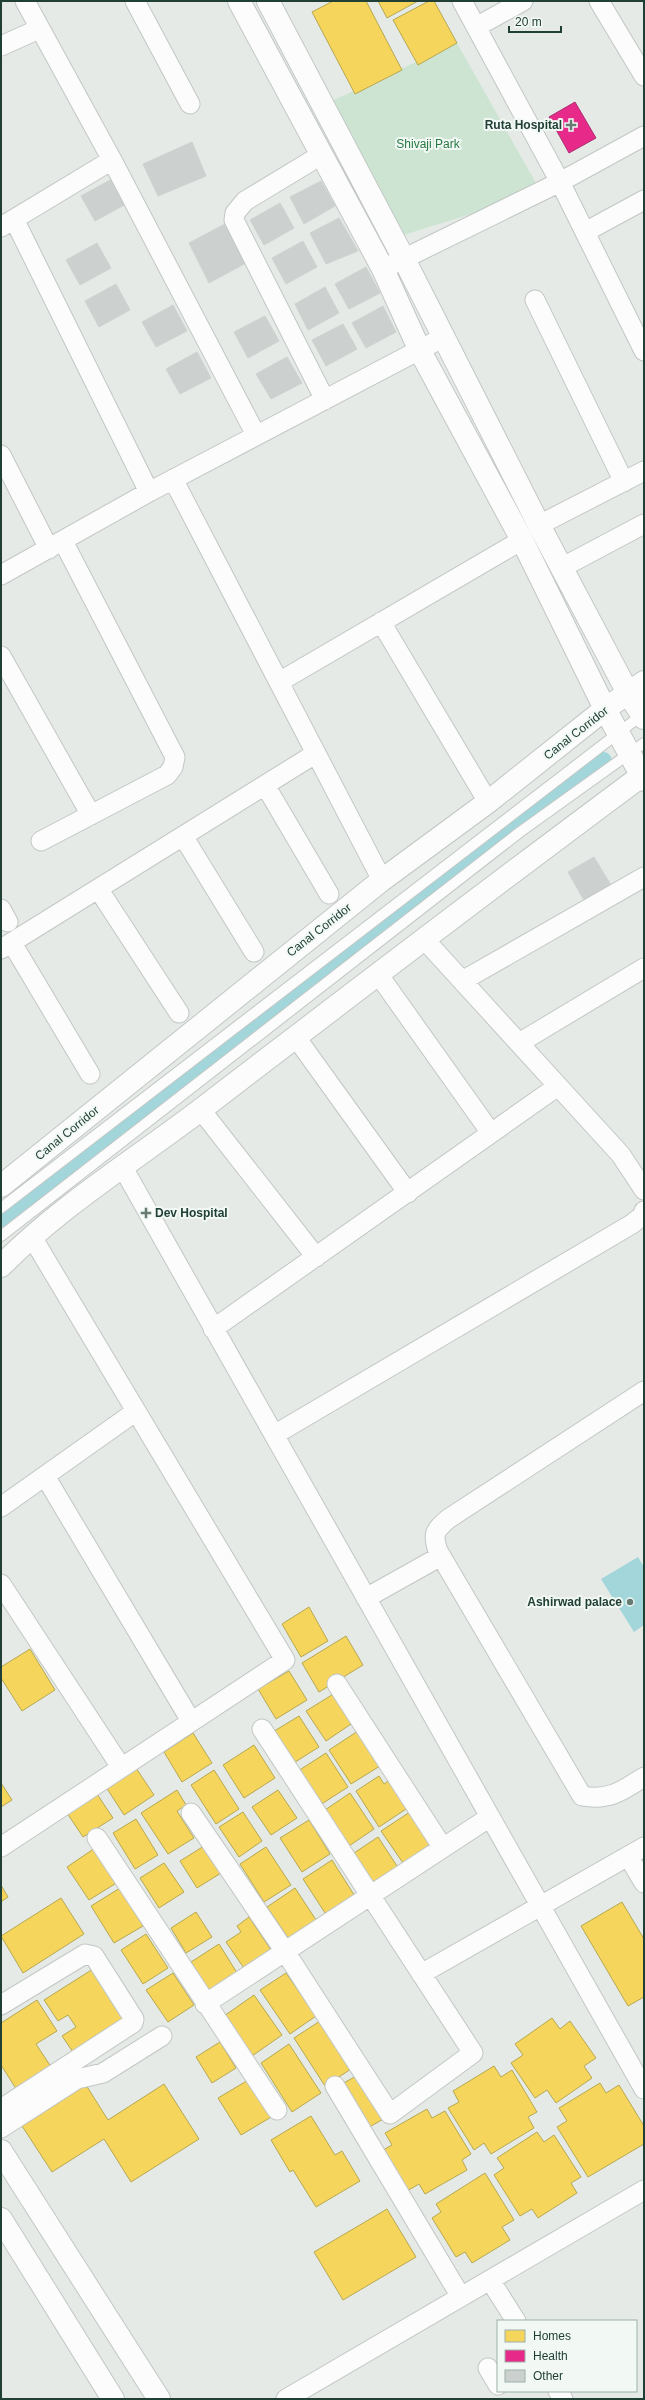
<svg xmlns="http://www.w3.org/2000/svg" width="645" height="2400" viewBox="0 0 645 2400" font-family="Helvetica,sans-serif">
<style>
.green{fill:#cde4d2}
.water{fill:#a2d6db}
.homes{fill:#f6d55c;stroke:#b6a850}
.health{fill:#e7298a;stroke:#ab3070}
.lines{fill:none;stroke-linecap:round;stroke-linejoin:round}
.canal{stroke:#a2d6db;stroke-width:18}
.building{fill:#ccd1cf;stroke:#cdd3d0}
.service-casing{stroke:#c2c7c4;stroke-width:12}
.minor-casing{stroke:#c2c7c4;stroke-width:21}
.tertiary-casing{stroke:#c2c7c4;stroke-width:24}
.service{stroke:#fbfcfb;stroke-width:10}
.minor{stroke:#fbfcfb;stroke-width:19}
.tertiary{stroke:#fbfcfb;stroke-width:22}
.poi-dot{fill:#657b73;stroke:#f2f9f5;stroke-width:1.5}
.labels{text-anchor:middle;stroke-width:4;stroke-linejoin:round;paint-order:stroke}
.poi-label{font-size:12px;font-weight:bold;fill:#203f35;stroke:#f2f9f5;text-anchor:end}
.park-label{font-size:12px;fill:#277943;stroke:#f2f9f5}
.street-label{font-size:12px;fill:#203f35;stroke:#f2f9f5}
</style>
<rect width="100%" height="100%" fill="#e5eae7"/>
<path class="green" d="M457,43L541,192L394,238L323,105Z"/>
<path class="water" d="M638,1557L644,1567V1625L634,1632L601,1579Z"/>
<path class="homes" d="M333,1H366L402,70L355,94L312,12Z
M378,1H418L387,18Z
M429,1H434L457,43L418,65L393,20Z
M309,1607L328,1641L301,1657L282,1624Z
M346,1636L363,1665L319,1692L302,1663Z
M30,1649L55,1690L22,1711L1,1678V1667Z
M289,1671L307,1700L276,1719L258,1689Z
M335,1693L354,1722L326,1741L306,1711Z
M299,1716L319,1747L292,1764L271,1733Z
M358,1731L380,1766L351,1784L329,1750Z
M193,1733L212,1763L182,1782L164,1752Z
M254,1745L275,1778L244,1798L223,1765Z
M326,1753L348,1787L320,1805L298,1771Z
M136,1768L154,1795L124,1815L106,1787Z
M214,1770L239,1809L216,1824L191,1785Z
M379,1776L384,1784L391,1779L409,1807L379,1827L356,1791Z
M1,1783L12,1800L1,1807Z
M177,1790L186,1805L177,1811L194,1838L168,1854L141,1813Z
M278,1790L297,1818L271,1835L252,1807Z
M350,1793L374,1829L346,1848L322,1812Z
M97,1794L113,1818L83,1837L67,1813Z
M243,1812L262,1841L239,1857L219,1827Z
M410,1812L431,1844L403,1863L381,1831Z
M136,1819L158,1855L135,1869L113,1833Z
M309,1820L330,1854L302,1872L280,1838Z
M378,1837L399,1869L373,1887L351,1855Z
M204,1846L221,1873L197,1888L180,1861Z
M266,1847L291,1885L264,1902L240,1864Z
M95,1848L118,1882L89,1900L67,1867Z
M332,1860L356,1898L327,1916L303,1879Z
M164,1863L184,1892L159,1908L140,1878Z
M1,1885L8,1897L1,1902Z
M120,1888L143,1926L114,1943L91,1906Z
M295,1888L320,1926L293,1945L267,1907Z
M61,1898L84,1934L23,1973L1,1936Z
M622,1902L644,1939V1997L628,2006L581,1926Z
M196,1912L212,1937L186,1953L171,1928Z
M249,1917L273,1953L246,1971L226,1942L241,1932L237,1926Z
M146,1934L168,1968L143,1984L121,1950Z
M219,1944L239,1976L211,1994L191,1962Z
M93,1969L127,2022L75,2055L62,2036L76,2027L68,2015L58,2021L44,2000Z
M173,1973L194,2005L168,2022L146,1990Z
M286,1973L316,2016L290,2034L260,1990Z
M254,1995L282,2035L252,2056L224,2016Z
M37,2000L57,2031L36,2044L55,2073L20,2095L1,2065V2023Z
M552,2018L560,2029L570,2021L596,2058L584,2066L592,2078L556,2103L547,2090L535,2098L511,2063L523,2055L515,2044Z
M320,2021L351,2069L325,2086L294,2038Z
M220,2042L236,2068L212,2083L196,2057Z
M289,2044L321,2093L292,2112L261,2063Z
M494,2066L501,2077L512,2070L537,2112L528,2117L534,2128L491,2154L484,2143L474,2150L448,2108L459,2102L453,2091Z
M360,2074L385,2118L366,2129L340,2085Z
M250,2079L273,2116L241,2135L218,2098Z
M600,2083L606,2093L619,2085L644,2126V2144L588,2177L557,2127L567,2121L559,2108Z
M164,2084L199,2139L131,2182L104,2139L52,2172L22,2126L86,2085L108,2120Z
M427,2109L432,2118L445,2111L471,2154L462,2160L467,2170L425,2194L419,2184L407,2191L383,2150L392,2145L385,2133Z
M311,2116L335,2155L342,2151L360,2181L316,2207L293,2170L290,2172L271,2140Z
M537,2132L544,2142L554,2135L581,2177L571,2183L577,2193L538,2218L532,2209L520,2216L494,2175L504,2168L497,2158Z
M485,2173L514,2220L502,2227L510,2240L472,2263L465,2252L456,2257L432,2218L441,2212L436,2204Z
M387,2209L416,2257L343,2300L314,2252Z"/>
<path class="health" d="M575,102L596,138L569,153L549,117Z"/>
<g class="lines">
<path class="canal" d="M1,1218L603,761"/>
</g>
<path class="building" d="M192,142L206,176L158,196L143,164Z
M112,179L126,204L95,221L81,196Z
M321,181L335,206L304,224L290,197Z
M280,203L294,228L264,245L250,220Z
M339,218L358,251L326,264L310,233Z
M225,224L246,263L209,283L189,243Z
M303,241L317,267L286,284L272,258Z
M97,243L111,268L80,285L66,260Z
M366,267L380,293L349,309L335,284Z
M116,284L130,310L99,327L85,301Z
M325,287L339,313L308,330L295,304Z
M173,305L187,331L156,347L142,322Z
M383,306L396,332L366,348L352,323Z
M265,316L279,341L248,358L234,332Z
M343,324L357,349L326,366L312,340Z
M197,352L211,378L180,394L166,369Z
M287,357L302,383L271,399L256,374Z
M594,857L612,887L585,902L568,872Z"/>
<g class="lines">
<g class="service-casing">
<path id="service" d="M1,1208L643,714
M1,1236L520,832L644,743"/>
</g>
<g class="minor-casing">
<path id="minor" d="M25,1L112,160L256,435
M135,1L190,104
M462,1L560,182L644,351
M599,1L644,76
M476,27L523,1
M1,46L39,29
M321,155L245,201L235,213L234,220L325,400
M14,219L149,492
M1,227L112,160
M585,232L644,200
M391,265L560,182L644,136
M535,300L624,482
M1,455L49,549
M173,479L382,880
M539,525L644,471
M561,568L644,524
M1,575L149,492L444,337
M381,622L488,802
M1,656L91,815
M279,682L522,540
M265,785L329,894
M183,836L254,952
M41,841L167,775L173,767L175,757L63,541
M99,890L179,1013
M1,909L8,922
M424,939L621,1155L644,1190
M12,943L90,1074
M1,949L315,754
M378,974L491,1133
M462,981L644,877
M295,1036L408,1193
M519,1043L644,968
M201,1110L316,1257
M122,1166L644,2089
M213,1329L558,1086
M644,1391L448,1519C435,1531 432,1533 438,1551L582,1796C609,1801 622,1791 644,1777
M274,1435L632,1224L642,1216L644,1211
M45,1476L191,1721
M1,1507L135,1412
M1,1584L121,1767
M366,1598L441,1556
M337,1684L443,1848
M191,1813L286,1953L390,2114L473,2053L262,1729
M97,1838L277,2110
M1,1847L285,1660L32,1237
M628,1856L644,1883
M421,1974L644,1847
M205,2004L490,1817
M1,2005L85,1954L94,1956L134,2019L133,2023L1,2109
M335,2086L461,2297
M1,2128L77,2079L103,2073L162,2036
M490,2280L516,2321
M488,2368L498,2385
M558,2391L563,2399
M286,2399L644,2190"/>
</g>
<g class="tertiary-casing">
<path id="tertiary" d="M239,1L383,269L420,351L522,540L605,709L644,780
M268,1L404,259L539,525L628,693L644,718
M1,1186L382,880L488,802L605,709L644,682
M1,1266C61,1205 135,1160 203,1108C349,996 496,884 644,774
M1,2151L159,2399
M1,2219L113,2399"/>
</g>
<use href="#service" class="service"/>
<use href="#minor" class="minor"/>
<use href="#tertiary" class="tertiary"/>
</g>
<g class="poi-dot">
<path d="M569 119h4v4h4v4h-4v4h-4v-4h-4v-4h4z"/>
<path d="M144 1207h4v4h4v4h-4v4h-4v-4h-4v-4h4z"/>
<circle cx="630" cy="1602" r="4"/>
</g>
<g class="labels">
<g class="poi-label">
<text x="562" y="129">Ruta Hospital</text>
<text x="155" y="1217" text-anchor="start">Dev Hospital</text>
<text x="622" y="1606">Ashirwad palace</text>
</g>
<g class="park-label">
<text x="428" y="148">Shivaji Park</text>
</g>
<g class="street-label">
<text transform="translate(576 733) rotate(-38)" y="4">Canal Corridor</text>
<text transform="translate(319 930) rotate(-38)" y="4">Canal Corridor</text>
<text transform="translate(67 1133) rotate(-39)" y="4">Canal Corridor</text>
</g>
</g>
<rect width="645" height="2400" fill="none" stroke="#203f35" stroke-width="4"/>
<rect x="497" y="2320" width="140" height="72" fill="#f2f9f5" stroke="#9eafa8"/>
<rect x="505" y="2330" width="20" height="12" fill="#f6d55c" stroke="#9eafa8"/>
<text x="533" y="2340" font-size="12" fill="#203f35">Homes</text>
<rect x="505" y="2350" width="20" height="12" fill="#e7298a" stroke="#9eafa8"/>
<text x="533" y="2360" font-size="12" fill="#203f35">Health</text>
<rect x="505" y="2370" width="20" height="12" fill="#ccd1cf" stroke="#9eafa8"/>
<text x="533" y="2380" font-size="12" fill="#203f35">Other</text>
<path d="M509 26v6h52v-6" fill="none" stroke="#203f35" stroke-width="2"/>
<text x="515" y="26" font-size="12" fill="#203f35" stroke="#f2f9f5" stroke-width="3" paint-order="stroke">20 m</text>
</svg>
